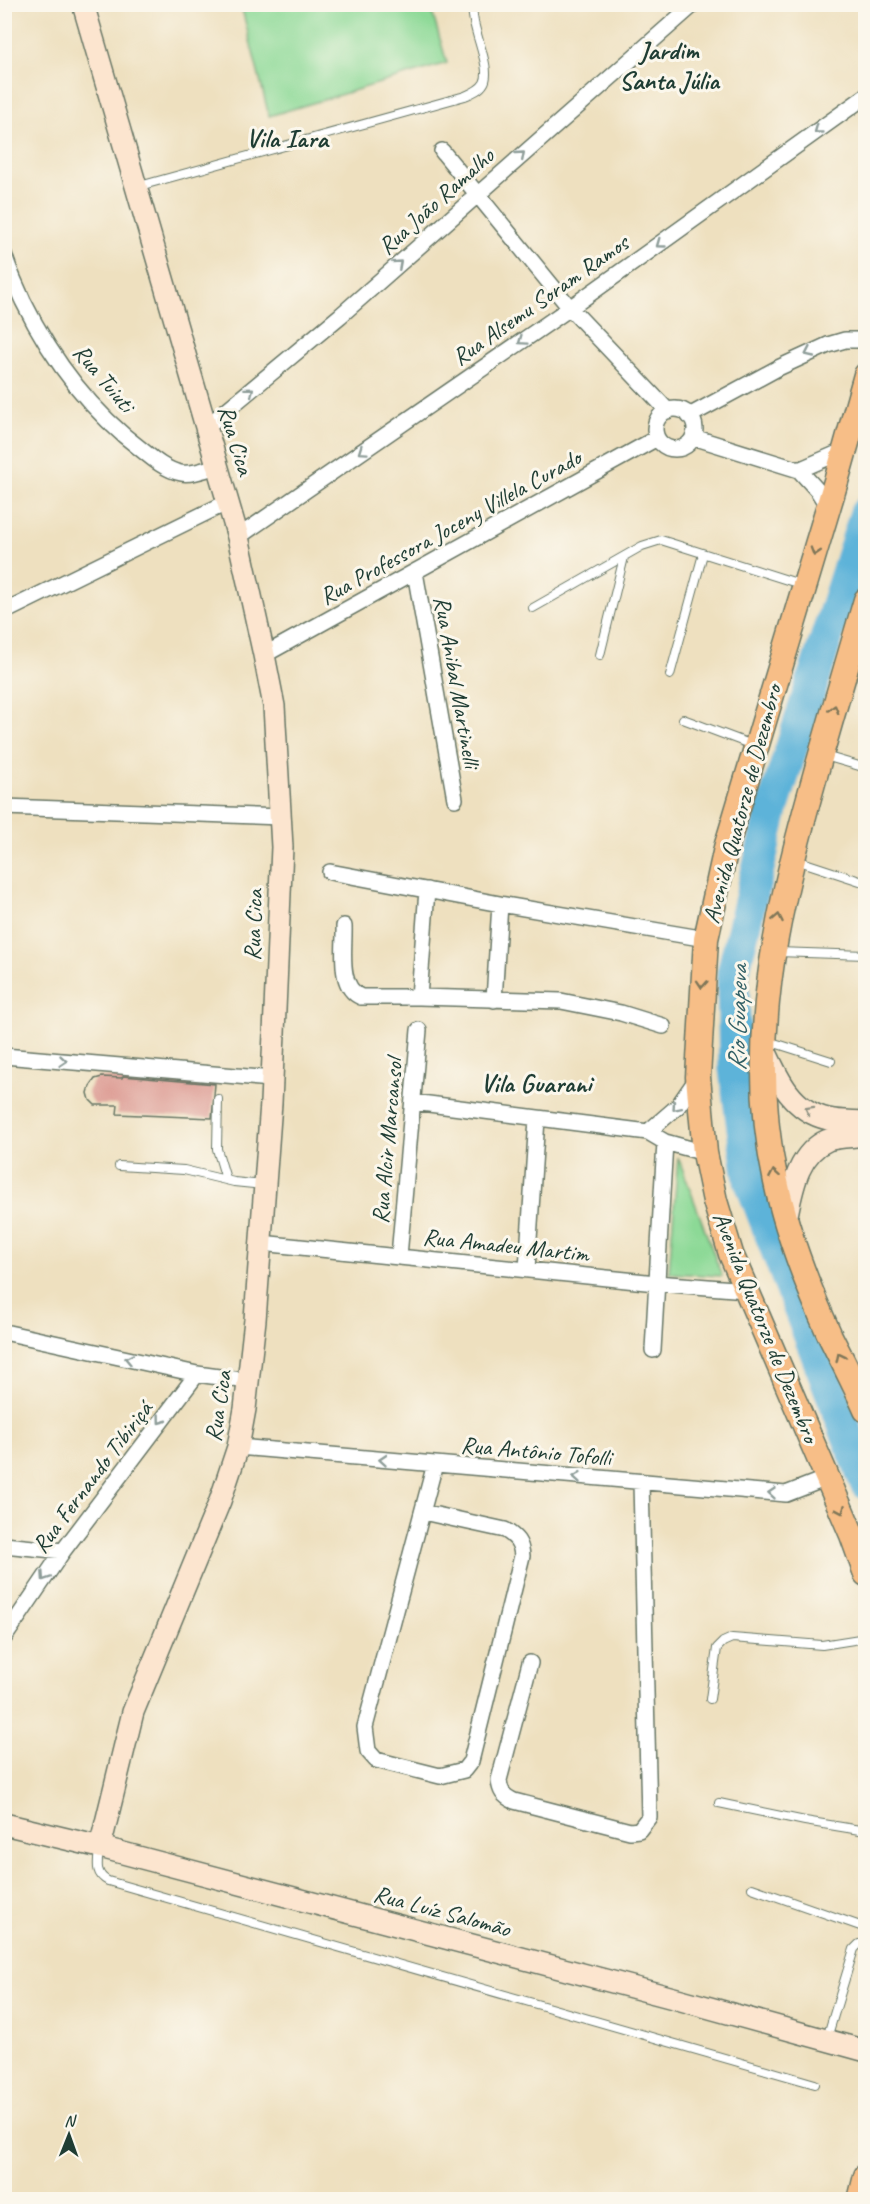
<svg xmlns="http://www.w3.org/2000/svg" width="870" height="2204" viewBox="0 0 870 2204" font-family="Caveat,sans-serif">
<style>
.green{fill:#8cd996;stroke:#568b65;stroke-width:1.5}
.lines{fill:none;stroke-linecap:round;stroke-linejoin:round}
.river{stroke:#5db3d9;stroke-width:33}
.building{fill:#dc9991}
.lane-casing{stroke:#677665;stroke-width:10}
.street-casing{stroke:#677665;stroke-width:18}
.secondary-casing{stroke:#677665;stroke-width:24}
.primary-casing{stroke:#677665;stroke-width:27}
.lane{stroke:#fff;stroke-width:8}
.street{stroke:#fff;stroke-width:15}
.secondary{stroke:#fce5cf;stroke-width:21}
.primary{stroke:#f7be87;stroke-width:24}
.oneway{stroke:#8f9e9a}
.oneway2{stroke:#807759}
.oneway3{stroke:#8e9182}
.labels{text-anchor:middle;stroke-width:6;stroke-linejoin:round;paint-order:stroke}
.street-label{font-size:24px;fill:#1f3d34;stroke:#fbf7ec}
.neighbourhood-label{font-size:26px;font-weight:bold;fill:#1f3d34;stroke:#fbf7ec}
.water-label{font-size:26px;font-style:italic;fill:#326066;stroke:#fbf7ec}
</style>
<rect width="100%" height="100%" fill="#fbf7ec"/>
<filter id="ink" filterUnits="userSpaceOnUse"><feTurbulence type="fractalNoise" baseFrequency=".0167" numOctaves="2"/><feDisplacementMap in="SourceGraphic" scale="12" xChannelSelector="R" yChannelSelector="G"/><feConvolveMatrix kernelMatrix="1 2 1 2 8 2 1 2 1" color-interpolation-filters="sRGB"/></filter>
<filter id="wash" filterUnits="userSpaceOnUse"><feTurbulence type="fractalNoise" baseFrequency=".008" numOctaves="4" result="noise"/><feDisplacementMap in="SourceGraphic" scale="24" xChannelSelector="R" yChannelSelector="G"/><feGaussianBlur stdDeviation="1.35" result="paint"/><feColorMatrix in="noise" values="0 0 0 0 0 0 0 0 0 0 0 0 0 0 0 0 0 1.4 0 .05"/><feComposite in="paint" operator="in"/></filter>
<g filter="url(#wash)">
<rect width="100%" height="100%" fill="#eee0bf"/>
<path class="green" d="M241,5H430L447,63L269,116Z
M678,1157L722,1276L669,1273Z"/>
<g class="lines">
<path class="river" d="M866,513L772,810L733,973L735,1069L750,1180L866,1483"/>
</g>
<g id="blocks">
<path class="building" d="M123,1076L215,1084L212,1118L117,1114L118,1105H95L90,1100L88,1093L90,1086L95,1079L102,1077L122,1078Z"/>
</g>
</g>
<g filter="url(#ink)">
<use href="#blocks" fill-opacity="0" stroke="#677665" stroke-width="1.5"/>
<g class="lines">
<g class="lane-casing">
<path id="lane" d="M136,187L465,96C472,93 480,90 484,83C493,67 469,26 473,4
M533,608L642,546L661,540L800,584
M600,655L624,557
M670,675L703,554
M683,719L755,746
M825,756L866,768
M796,860L866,883
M777,952L866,955
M768,1041L831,1061
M218,1099L217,1149L226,1179
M119,1166L184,1170L234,1182L264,1185
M710,1699L717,1648L723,1642L732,1638L822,1645L866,1638
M719,1803L805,1821L866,1831
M99,1849C98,1862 94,1874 108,1881L815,2084
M752,1888L866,1928
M827,2038L854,1949L859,1944L866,1943"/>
</g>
<g class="street-casing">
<path id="street" d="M442,151L570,308L668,411
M4,254C9,271 16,285 23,301C51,358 90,411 142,450C153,459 166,470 181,473C192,475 206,469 217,466
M655 429a20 20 0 1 1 40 0a20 20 0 1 1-40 0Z
M689,416L778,368L828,345L845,340H866
M205,428L340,316L694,4
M693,437L799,470L818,491L828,507
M799,470L845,450
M238,537L570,308L866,96
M415,572L455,799
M4,612L228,502
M264,655L657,438
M4,807L281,817
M330,872L500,904L706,939
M427,890L419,997L561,1001L621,1013L663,1026
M344,926C345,948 337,987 361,997H419
M494,1000L500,904
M4,1056L272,1079
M413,1102L648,1132L665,1142L705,1153
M648,1132L678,1106L698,1077
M261,1243L656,1283L747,1290
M399,1256L419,1030
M527,1269L537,1119
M4,1332L197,1374L248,1381
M653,1350L665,1142
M238,1447L786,1494L827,1478
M423,1512L505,1530C516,1537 521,1542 522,1556L471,1761L464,1770L440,1776L376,1760L368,1751L365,1727L435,1464
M4,1545L63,1551
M4,1638L63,1551L197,1374
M530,1663L499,1780C500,1791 503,1796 514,1801L630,1831L639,1830L649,1817L641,1482"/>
</g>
<g class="secondary-casing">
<path id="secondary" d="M83,4L238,537L264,655L274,706L282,847L271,1103L255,1320L245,1409L238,1447L220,1501L133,1712L100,1847
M764,1048C778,1079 792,1111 828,1119C840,1122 853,1121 866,1122
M786,1220C792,1191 797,1153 828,1140C839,1136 854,1137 866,1135
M4,1824L100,1847L681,2000L866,2051"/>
</g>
<g class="primary-casing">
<path id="primary" d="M866,375L837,478L726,848L706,939L698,1077L705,1153L715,1201L731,1254L852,1535L866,1574
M866,600C848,661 830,722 813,783C776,914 746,1046 776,1182C787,1234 808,1287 830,1336C842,1360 855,1385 866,1410
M860,2200L866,2176"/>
</g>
<use href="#lane" class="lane"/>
<use href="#street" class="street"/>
<use href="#secondary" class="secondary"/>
<use href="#primary" class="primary"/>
</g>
<defs><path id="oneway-chevron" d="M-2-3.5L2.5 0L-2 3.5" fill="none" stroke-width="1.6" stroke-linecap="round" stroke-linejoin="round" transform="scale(1.5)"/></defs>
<g class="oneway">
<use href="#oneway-chevron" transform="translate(818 130) rotate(144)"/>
<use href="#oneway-chevron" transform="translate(521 155) rotate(-41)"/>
<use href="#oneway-chevron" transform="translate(660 244) rotate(144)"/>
<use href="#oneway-chevron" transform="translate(398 264) rotate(-42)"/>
<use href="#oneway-chevron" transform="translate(522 341) rotate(145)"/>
<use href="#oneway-chevron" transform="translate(809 353) rotate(155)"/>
<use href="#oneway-chevron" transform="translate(250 391) rotate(-40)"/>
<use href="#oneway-chevron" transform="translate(362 451) rotate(145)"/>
<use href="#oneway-chevron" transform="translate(63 1061) rotate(5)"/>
<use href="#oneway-chevron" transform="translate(676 1107) rotate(131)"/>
<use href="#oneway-chevron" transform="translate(129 1359) rotate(-168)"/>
<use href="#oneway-chevron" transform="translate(161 1420) rotate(127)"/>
<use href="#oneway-chevron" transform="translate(383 1460) rotate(-175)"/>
<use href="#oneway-chevron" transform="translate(577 1477) rotate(-175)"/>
<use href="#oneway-chevron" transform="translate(772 1493) rotate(-175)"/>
<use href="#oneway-chevron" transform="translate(45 1577) rotate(124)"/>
</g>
<g class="oneway2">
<use href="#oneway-chevron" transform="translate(815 552) rotate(107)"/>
<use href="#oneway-chevron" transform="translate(834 709) rotate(-74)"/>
<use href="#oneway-chevron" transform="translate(778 918) rotate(-79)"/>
<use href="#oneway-chevron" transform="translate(702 984) rotate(94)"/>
<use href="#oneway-chevron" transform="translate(774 1174) rotate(-100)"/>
<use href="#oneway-chevron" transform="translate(840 1357) rotate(-116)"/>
<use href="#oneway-chevron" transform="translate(841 1510) rotate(66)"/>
</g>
<use class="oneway3" href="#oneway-chevron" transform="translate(809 1110) rotate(-151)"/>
</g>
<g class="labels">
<g class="street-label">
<text transform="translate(436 201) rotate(-42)" y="8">Rua João Ramalho</text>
<text transform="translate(540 300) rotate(-35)" y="8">Rua Alsemu Soram Ramos</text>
<text transform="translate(104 378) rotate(50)" y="8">Rua Tuiuti</text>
<text transform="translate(236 440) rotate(73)" y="8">Rua Cica</text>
<text transform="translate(450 527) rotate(-29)" y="8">Rua Professora Joceny Villela Curado</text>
<text transform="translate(457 682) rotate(80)" y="8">Rua Anibal Martinelli</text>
<text transform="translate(742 804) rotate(-75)" y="8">Avenida Quatorze de Dezembro</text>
<text transform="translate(253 925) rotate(-88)" y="8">Rua Cica</text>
<text transform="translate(387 1141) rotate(-85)" y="8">Rua Alcir Marcansol</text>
<text transform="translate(506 1245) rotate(6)" y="8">Rua Amadeu Martim</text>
<text transform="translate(766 1327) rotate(68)" y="8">Avenida Quatorze de Dezembro</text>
<text transform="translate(218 1406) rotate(-81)" y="8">Rua Cica</text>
<text transform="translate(536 1451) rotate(5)" y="8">Rua Antônio Tofolli</text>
<text transform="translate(92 1477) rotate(-53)" y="8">Rua Fernando Tibiriçá</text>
<text transform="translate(442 1911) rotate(15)" y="8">Rua Luíz Salomão</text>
</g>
<g class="neighbourhood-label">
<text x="669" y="59">Jardim<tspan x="669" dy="30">Santa Júlia</tspan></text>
<text x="287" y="147">Vila Iara</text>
<text x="536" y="1092">Vila Guarani</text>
</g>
<g class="water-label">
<text transform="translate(737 1018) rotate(-89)" y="9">Rio Guapeva</text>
</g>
</g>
<rect width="870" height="2204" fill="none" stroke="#fbf7ec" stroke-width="24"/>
<g transform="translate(69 2135) rotate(1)" stroke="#fbf7ec" stroke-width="4.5" paint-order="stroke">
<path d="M0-4.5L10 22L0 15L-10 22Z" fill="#1f3d34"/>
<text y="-9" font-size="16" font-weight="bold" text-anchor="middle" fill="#1f3d34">N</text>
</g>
</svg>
